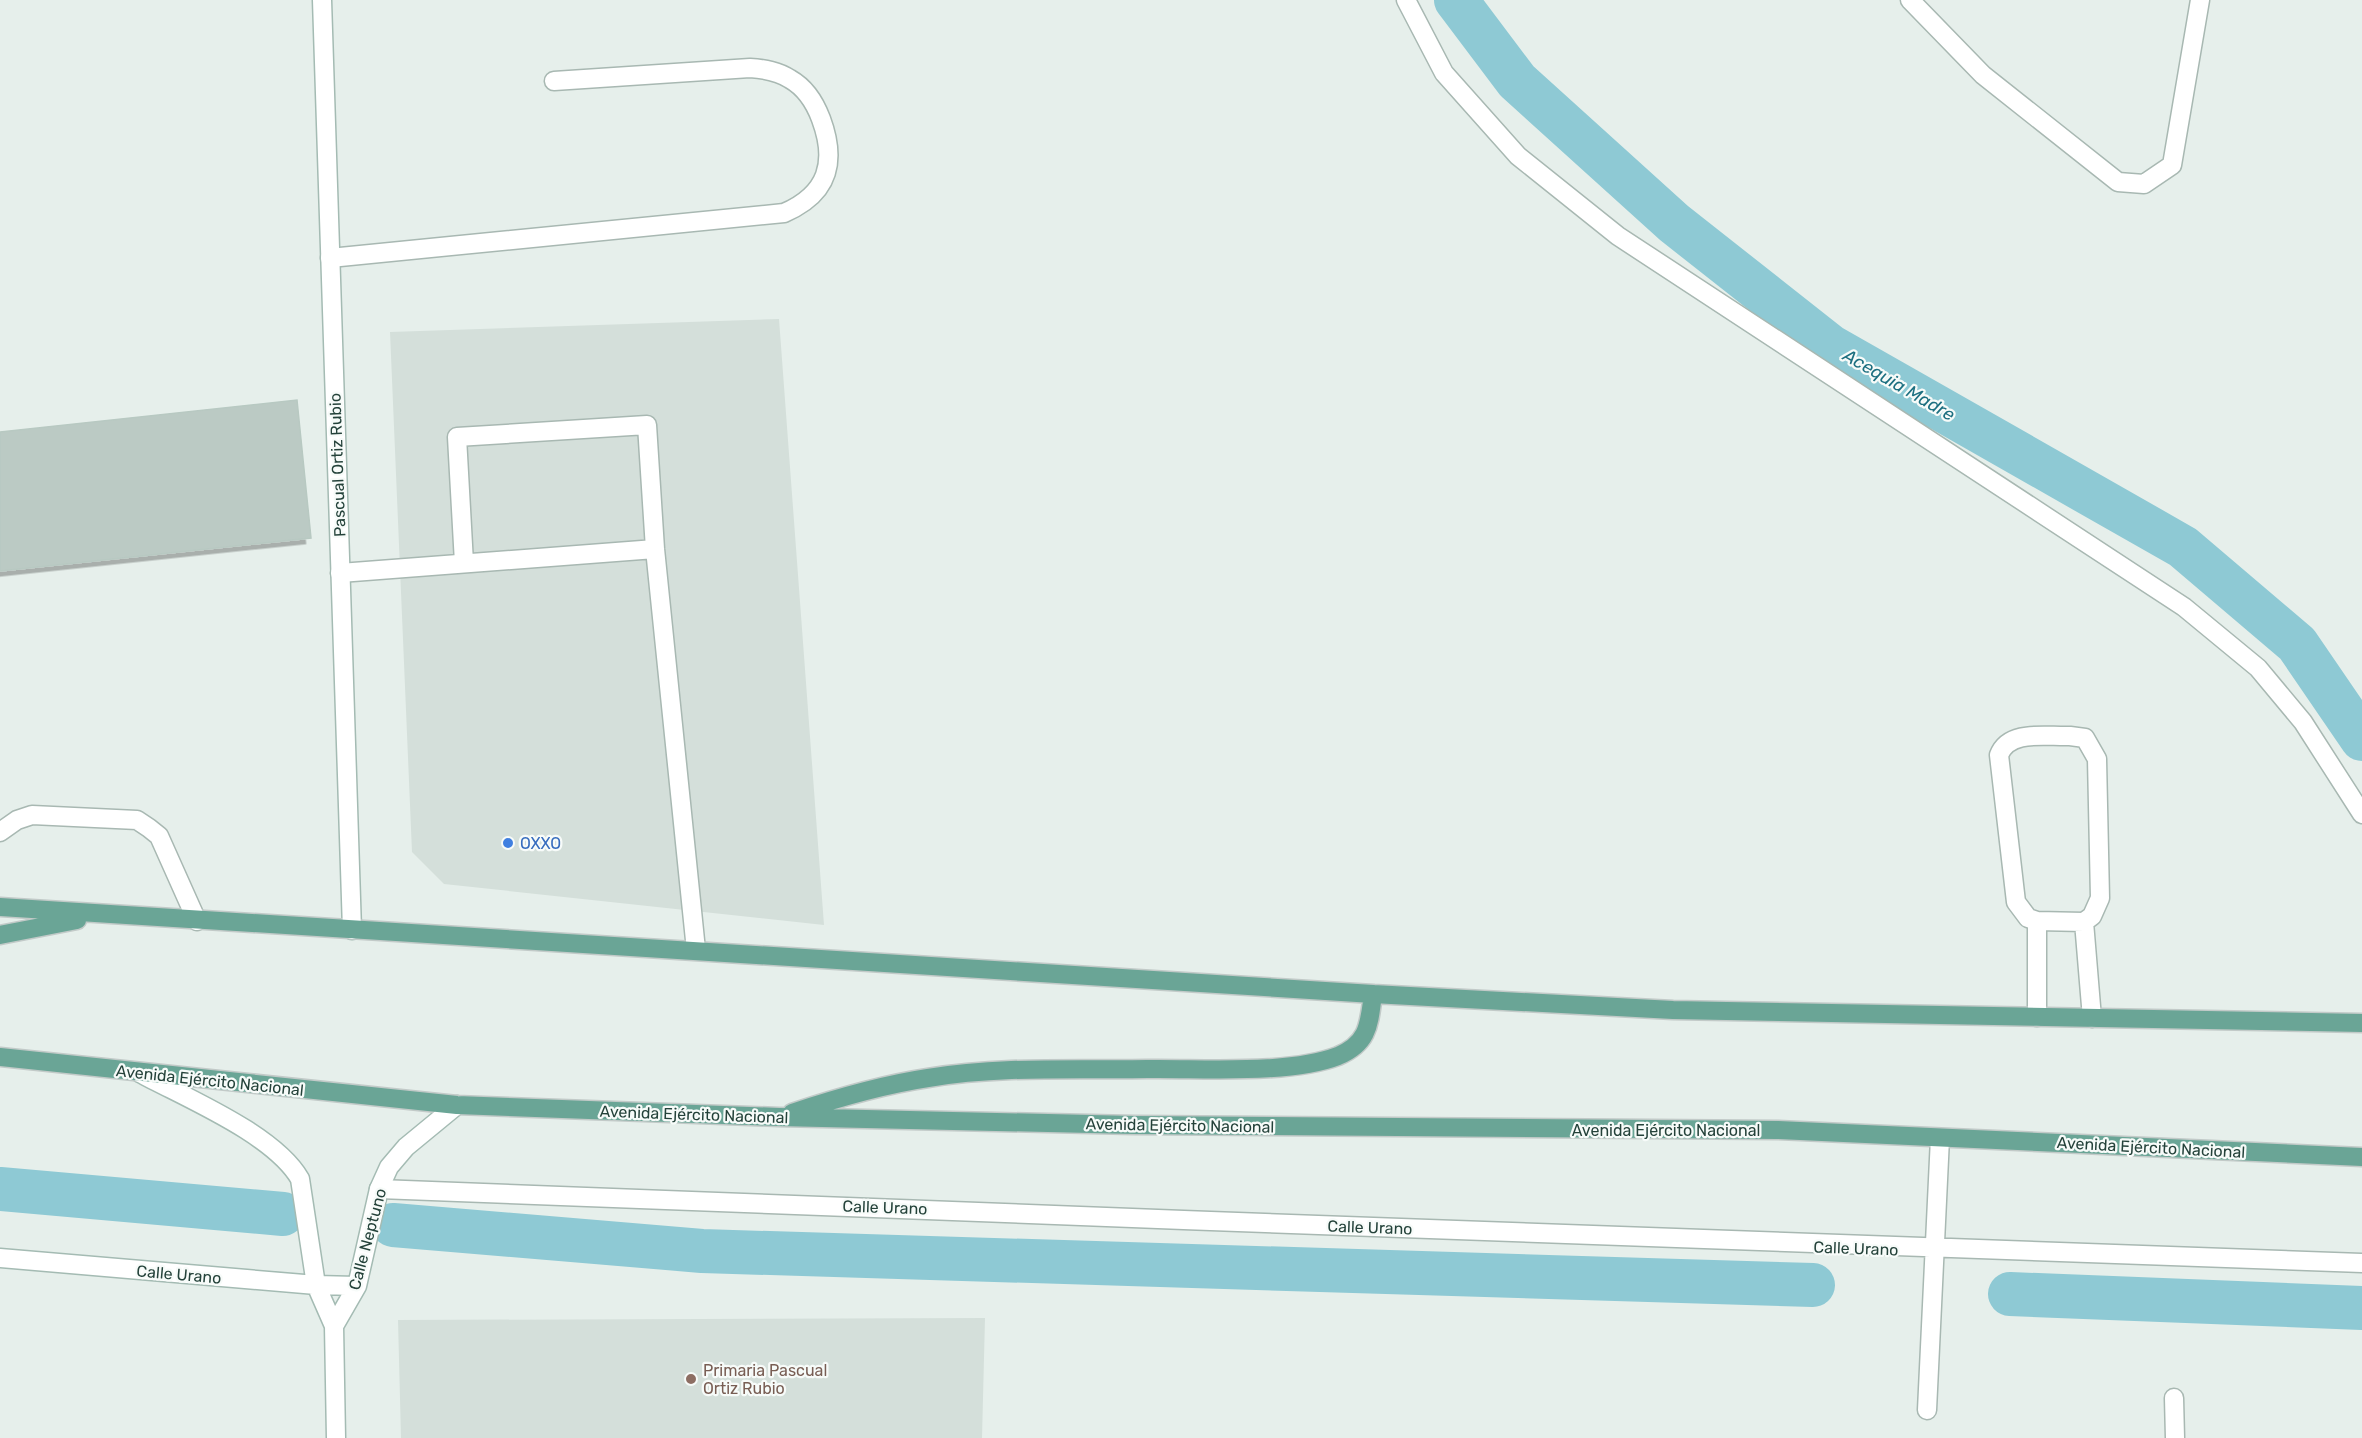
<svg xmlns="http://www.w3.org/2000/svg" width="2362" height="1438" viewBox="0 0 2362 1438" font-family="Rubik,sans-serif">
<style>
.built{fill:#d4dfda}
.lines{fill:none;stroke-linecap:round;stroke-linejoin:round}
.canal{stroke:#8ec9d4;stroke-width:44}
.building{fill:#bbcac4;stroke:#b8c9c2;stroke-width:1.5;filter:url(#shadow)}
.lane-casing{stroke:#a8b8b2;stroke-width:21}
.street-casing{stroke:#a8b8b2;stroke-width:21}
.secondary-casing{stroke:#a4bbb3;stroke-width:21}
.primary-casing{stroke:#c2cac8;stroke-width:21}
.lane{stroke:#fff;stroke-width:18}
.street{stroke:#fff;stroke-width:18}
.secondary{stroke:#fff;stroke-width:18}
.primary{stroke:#6aa596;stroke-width:18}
.shop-dot{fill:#3f7fe0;stroke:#f7fbf9;stroke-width:2}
.education-dot{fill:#8d6e63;stroke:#f7fbf9;stroke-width:2}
.labels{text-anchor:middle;stroke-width:4.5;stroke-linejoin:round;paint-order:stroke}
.street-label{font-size:16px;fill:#24423a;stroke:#f7fbf9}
.shop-label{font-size:16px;fill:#366cbe;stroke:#f7fbf9;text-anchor:start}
.education-label{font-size:16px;fill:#785e54;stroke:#f7fbf9;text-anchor:start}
.water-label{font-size:18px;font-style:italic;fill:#1c6f80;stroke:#f7fbf9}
</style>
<defs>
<filter id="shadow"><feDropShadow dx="-5.5" dy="5.5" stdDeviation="0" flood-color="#0004"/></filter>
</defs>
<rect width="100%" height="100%" fill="#e6efeb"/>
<path class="built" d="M779,319L824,925L444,884L412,852L390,332Z
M985,1318L982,1438H401L398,1320Z"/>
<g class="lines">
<path class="canal" d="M1456,0L1517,81L1674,223L1830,346L2183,547L2297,644L2362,739
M0,1189L283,1214
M393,1225L702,1251L1813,1285
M2010,1294L2362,1308"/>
</g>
<path class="building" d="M297,400L311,538L0,571V432Z"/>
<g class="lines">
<g class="lane-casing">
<path id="lane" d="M1406,0L1444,73L1518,156L1618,236L2184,607L2258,668L2303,722L2362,814
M1910,0L1983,75L2118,182L2144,184L2172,165L2200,0
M330,258L784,213C828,194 837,162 821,119C815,103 806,88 790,79C778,71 765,69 750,68L554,81
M464,563L457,437L647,425L655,549L696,950
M340,573L655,549
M2070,736L2085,738L2097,759L2100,898L2092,916L2084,922L2037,921L2028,918L2016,902L1999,755C2009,729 2046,737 2070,736Z
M0,832L17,820L32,815L137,820L149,828L159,836L197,921
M2084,922L2092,1018
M2037,1017V921
M379,1189C1040,1212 1701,1244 2362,1263
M1927,1410L1940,1138"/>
</g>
<g class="street-casing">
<path id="street" d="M2174,1398L2175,1438"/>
</g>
<g class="secondary-casing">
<path id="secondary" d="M322,0L352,930
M140,1073C186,1098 274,1134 300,1179L316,1285L334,1326L336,1438
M0,1258L316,1285L357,1286
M334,1326L357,1286L379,1189L389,1167L406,1147L457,1105"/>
</g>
<g class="primary-casing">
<path id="primary" d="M0,907L1373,994L1673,1010L2362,1023
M0,935L77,920
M0,1057L457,1105L779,1117L1134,1125L1778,1130L2362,1157
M792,1113C837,1098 881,1085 928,1078C1000,1066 1075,1070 1147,1069C1201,1068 1289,1075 1338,1056C1369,1043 1369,1024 1373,994"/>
</g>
<use href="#lane" class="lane"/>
<use href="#street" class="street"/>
<use href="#secondary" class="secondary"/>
<use href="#primary" class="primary"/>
</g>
<circle class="shop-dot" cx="508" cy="843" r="6"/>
<circle class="education-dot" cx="691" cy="1379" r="6"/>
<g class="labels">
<g class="street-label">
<text transform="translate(337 465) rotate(-92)" y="6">Pascual Ortiz Rubio</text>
<text transform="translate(210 1080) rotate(6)" y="6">Avenida Ejército Nacional</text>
<text transform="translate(694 1114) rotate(2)" y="6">Avenida Ejército Nacional</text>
<text transform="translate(1180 1125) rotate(1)" y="6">Avenida Ejército Nacional</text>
<text x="1666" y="1136">Avenida Ejército Nacional</text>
<text transform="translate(2151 1147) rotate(3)" y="6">Avenida Ejército Nacional</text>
<text transform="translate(885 1207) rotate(2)" y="6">Calle Urano</text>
<text transform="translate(1370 1227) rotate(2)" y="6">Calle Urano</text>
<text transform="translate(367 1239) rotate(-75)" y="6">Calle Neptuno</text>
<text transform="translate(1856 1248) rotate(2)" y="6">Calle Urano</text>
<text transform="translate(179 1274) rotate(5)" y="6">Calle Urano</text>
</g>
<g class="shop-label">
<text x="520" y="849">OXXO</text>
</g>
<g class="education-label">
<text x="703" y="1376">Primaria Pascual<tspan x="703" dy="18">Ortiz Rubio</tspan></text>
</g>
<g class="water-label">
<text transform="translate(1899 385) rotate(30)" y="6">Acequia Madre</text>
</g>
</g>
</svg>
